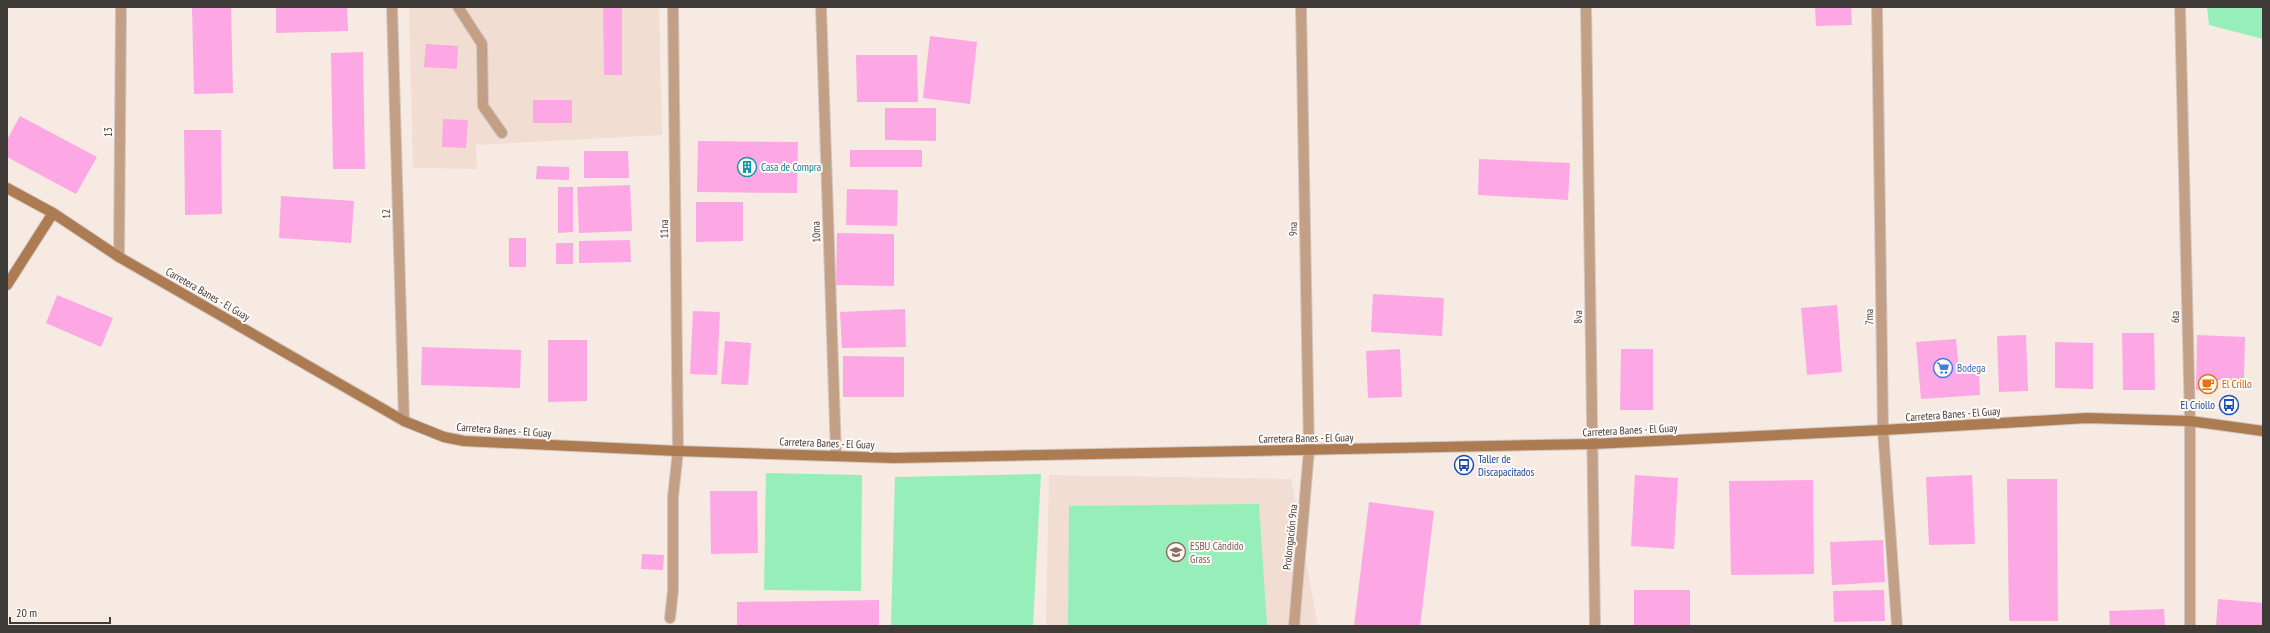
<svg xmlns="http://www.w3.org/2000/svg" width="2270" height="633" viewBox="0 0 2270 633" font-family="'PT Sans Narrow',sans-serif">
<style>
.built{fill:#f1ddd2}
.green{fill:#96efb9}
.building{fill:#fda8e4}
.lines{fill:none;stroke-linecap:round;stroke-linejoin:round}
.lane-casing{stroke:#d1c7c1;stroke-width:12}
.street-casing{stroke:#d1c7c1;stroke-width:12}
.secondary-casing{stroke:#d1c7c1;stroke-width:12}
.lane{stroke:#c3a085;stroke-width:10}
.street{stroke:#c3a085;stroke-width:10}
.secondary{stroke:#ac7b51;stroke-width:10}
.labels{text-anchor:middle;stroke-width:4;stroke-linejoin:round;paint-order:stroke}
.street-label{font-size:11px;fill:#3f3b38;stroke:#fef9f6}
.culture-label{font-size:11px;fill:#0d838f;stroke:#fef9f6;text-anchor:start}
.shop-label{font-size:11px;fill:#366cbe;stroke:#fef9f6;text-anchor:start}
.food-label{font-size:11px;fill:#c56008;stroke:#fef9f6;text-anchor:start}
.transit-label{font-size:11px;fill:#164399;stroke:#fef9f6;text-anchor:end}
.education-label{font-size:11px;fill:#785e54;stroke:#fef9f6;text-anchor:start}
</style>
<rect width="100%" height="100%" fill="#f6eae3"/>
<path class="built" d="M409,7H659L662,135L476,145L477,169L413,168Z
M1049,475L1291,479L1318,626H1046Z"/>
<path class="green" d="M2207,7H2263V39L2209,25Z
M766,473L862,475L861,591L764,590Z
M1041,474L1033,626H891L895,477Z
M1259,504L1267,626H1068L1069,506Z"/>
<path class="building" d="M276,7H347L348,31L276,33Z
M603,7H622V75H604Z
M1815,7H1851L1852,25L1816,26Z
M192,8H231L233,93L194,94Z
M930,36L977,42L970,104L923,98Z
M426,44L458,46L457,69L424,67Z
M363,52L365,169H333L331,53Z
M856,55H917L918,102H857Z
M533,100H572V123H533Z
M885,108H936V141L885,140Z
M20,116L97,157L76,194L7,157V140Z
M443,119L468,120L466,148L442,147Z
M184,130H221L222,214L185,215Z
M698,141L798,142L797,193L697,192Z
M850,150H922V167H850Z
M584,151H628L629,178H584Z
M1479,159L1570,163L1568,200L1478,195Z
M537,166L569,167V180L536,179Z
M630,185L632,231L579,233L577,187Z
M558,187H573V232L558,233Z
M847,189L898,190L897,226L846,225Z
M281,196L354,201L351,243L279,238Z
M696,202H743V241L696,242Z
M837,233L894,234V286L836,285Z
M509,238H526V267H509Z
M630,240L631,262L579,263V241Z
M556,243H573V264H556Z
M1373,294L1444,298L1442,336L1371,332Z
M57,295L113,318L101,347L46,323Z
M1837,305L1842,372L1807,375L1801,308Z
M905,309L906,347L842,348L840,312Z
M693,311L720,312L717,375L690,374Z
M2122,333H2154L2155,390H2123Z
M2026,335L2028,391L1999,392L1997,336Z
M2197,335L2245,337L2244,380H2216V391L2196,390Z
M1956,339L1959,370L1979,369L1980,395L1921,399L1916,342Z
M548,340H587V401L548,402Z
M725,341L751,343L748,385L721,384Z
M2055,342L2093,343V389L2055,388Z
M422,347L521,350L520,388L421,385Z
M1400,349L1402,397L1368,398L1366,351Z
M1621,349H1653V410H1620Z
M843,356L904,357V397H843Z
M1635,475L1678,478L1674,549L1631,546Z
M1972,475L1975,544L1929,545L1926,477Z
M2007,479H2057L2058,621H2009Z
M1813,480L1814,574L1731,575L1729,481Z
M710,491H757L758,553L711,554Z
M1369,502L1434,511L1420,626H1354Z
M1883,540L1885,582L1832,585L1830,542Z
M642,554L664,555L663,570L641,569Z
M1634,590H1690V626H1634Z
M1884,590L1885,621L1834,622L1833,591Z
M2218,599L2263,603V626H2216Z
M879,600V626H737V602Z
M2164,609L2165,626H2110L2109,611Z"/>
<g class="lines">
<g class="lane-casing">
<path id="lane" d="M458,7L482,44L483,106L502,133
M670,618L673,590V497L678,451"/>
</g>
<g class="street-casing">
<path id="street" d="M392,7L404,421
M673,7L678,451
M821,7L836,455
M1586,7L1595,626
M1877,7L1883,430L1897,626
M2180,7L2190,421V626
M119,257L121,7
M1294,626L1309,450L1301,7"/>
</g>
<g class="secondary-casing">
<path id="secondary" d="M7,188L53,213L119,257L404,421L444,437L464,441L678,451L894,458L1592,444L1883,430L2087,418L2190,421L2263,431
M7,285L53,213"/>
</g>
<use href="#lane" class="lane"/>
<use href="#street" class="street"/>
<use href="#secondary" class="secondary"/>
</g>
<defs>
<g id="building-ring" transform="scale(1)"><circle r="9.5" fill="#fef9f6" stroke="#0f9aa8" stroke-width="1.5"/><path d="M-4-6H4V6H1V3H-1V6H-4ZM-2.5-4.3h1.7v1.8h-1.7ZM.8-4.3h1.7v1.8H.8ZM-2.5-1h1.7V.8h-1.7ZM.8-1h1.7V.8H.8Z" fill="#0f9aa8"/></g>
<g id="supermarket-ring" transform="scale(1)"><circle r="9.5" fill="#fef9f6" stroke="#3f7fe0" stroke-width="1.5"/><path d="M-6-5.5h2.5l.6 2H6L4.5 2H-2.5L-4.4-4H-6ZM-1.5 3.2a1.3 1.3 0 1 0 .1 0ZM3 3.2a1.3 1.3 0 1 0 .1 0Z" fill="#3f7fe0"/></g>
<g id="cafe-ring" transform="scale(1)"><circle r="9.5" fill="#fef9f6" stroke="#e8710a" stroke-width="1.5"/><path d="M-5.5-4.5H6V0H3Q3 3.5 0 3.5H-2.5Q-5.5 3.5-5.5 0ZM3-3.2v2h1.7v-2ZM-6 4.5H4V6H-6Z" fill="#e8710a"/></g>
<g id="bus-ring" transform="scale(1)"><circle r="9.5" fill="#fef9f6" stroke="#1a4fb4" stroke-width="1.5"/><path d="M-5-6H5V4H4V6H2V4H-2V6H-4V4H-5ZM-3.5-4V0h7V-4ZM-3.5 1.2v1.5H-2V1.2ZM2 1.2v1.5H3.5V1.2Z" fill="#1a4fb4"/></g>
<g id="school-ring" transform="scale(1)"><circle r="9.5" fill="#fef9f6" stroke="#8d6e63" stroke-width="1.5"/><path d="M0-5L7-2L0 1L-7-2ZM-4 1L0 2.5L4 1V4Q0 6-4 4Z" fill="#8d6e63"/></g>
</defs>
<g fill-rule="evenodd">
<use href="#building-ring" x="747" y="167"/>
<use href="#supermarket-ring" x="1943" y="368"/>
<use href="#cafe-ring" x="2208" y="384"/>
<use href="#bus-ring" x="2229" y="405"/>
<use href="#bus-ring" x="1464" y="465"/>
<use href="#school-ring" x="1176" y="552"/>
</g>
<g class="labels">
<g class="street-label">
<text transform="translate(108 132) rotate(-90)" y="4">13</text>
<text transform="translate(386 214) rotate(-92)" y="4">12</text>
<text transform="translate(664 229) rotate(-91)" y="4">11na</text>
<text transform="translate(1293 229) rotate(-91)" y="4">9na</text>
<text transform="translate(816 232) rotate(-92)" y="4">10ma</text>
<text transform="translate(208 294) rotate(30)" y="4">Carretera Banes - El Guay</text>
<text transform="translate(1578 317) rotate(-91)" y="4">8va</text>
<text transform="translate(1869 317) rotate(-91)" y="4">7ma</text>
<text transform="translate(2175 317) rotate(-91)" y="4">6ta</text>
<text transform="translate(1953 414) rotate(-4)" y="4">Carretera Banes - El Guay</text>
<text transform="translate(504 430) rotate(4)" y="4">Carretera Banes - El Guay</text>
<text transform="translate(1630 430) rotate(-3)" y="4">Carretera Banes - El Guay</text>
<text transform="translate(1306 438) rotate(-1)" y="4">Carretera Banes - El Guay</text>
<text transform="translate(827 443) rotate(2)" y="4">Carretera Banes - El Guay</text>
<text transform="translate(1290 537) rotate(-84)" y="4">Prolongación 9na</text>
</g>
<g class="culture-label">
<text x="761" y="171">Casa de Compra</text>
</g>
<g class="shop-label">
<text x="1957" y="372">Bodega</text>
</g>
<g class="food-label">
<text x="2222" y="388">El Crillo</text>
</g>
<g class="transit-label">
<text x="2215" y="409">El Criollo</text>
<text x="1478" y="463" text-anchor="start">Taller de<tspan x="1478" dy="13">Discapacitados</tspan></text>
</g>
<g class="education-label">
<text x="1190" y="550">ESBU Cándido<tspan x="1190" dy="13">Grass</tspan></text>
</g>
</g>
<rect width="2270" height="633" fill="none" stroke="#3f3b38" stroke-width="16"/>
<path d="M10 617v6h100v-6" fill="none" stroke="#3f3b38" stroke-width="2"/>
<text x="16" y="617" font-size="12" fill="#3f3b38" stroke="#fef9f6" stroke-width="3" paint-order="stroke">20 m</text>
</svg>
